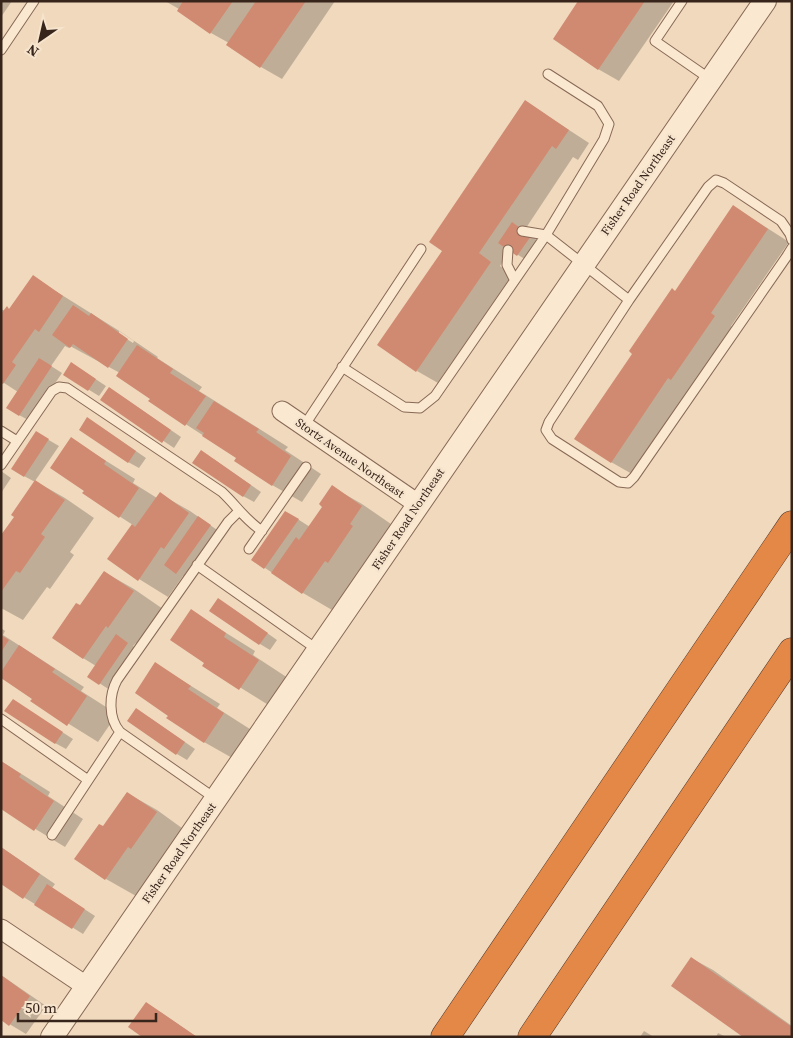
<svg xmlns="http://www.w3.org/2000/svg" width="793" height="1038" viewBox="0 0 793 1038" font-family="'Source Serif 4',serif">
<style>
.shadow{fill:#0003;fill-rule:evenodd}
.building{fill:#d08a71}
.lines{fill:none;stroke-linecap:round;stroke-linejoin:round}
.service-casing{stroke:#886956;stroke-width:11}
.minor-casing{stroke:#886956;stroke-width:21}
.tertiary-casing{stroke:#886956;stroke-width:24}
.motorway-casing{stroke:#55382a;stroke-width:29}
.service{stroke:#fae8d1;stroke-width:9}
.minor{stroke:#fae8d1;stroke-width:19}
.tertiary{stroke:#fae8d1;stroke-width:22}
.motorway{stroke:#e48848;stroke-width:28}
.labels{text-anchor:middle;stroke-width:4.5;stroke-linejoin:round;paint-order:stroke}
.street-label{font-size:12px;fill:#37241b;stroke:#f7e4cd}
</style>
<rect width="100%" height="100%" fill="#f0d9bd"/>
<path class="shadow" d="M1,1H12L1,17Z
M165,1H335L282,79L261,67L228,44L229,43L211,33L178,10L179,9Z
M580,1H674L619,81L598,69Z
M526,102L589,143L578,160L573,157L524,231L541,243L528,261L510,250L500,266L512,275L438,383L417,371Z
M734,207L789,242L731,326L735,329L632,474L611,462L634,353Z
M33,277L121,332L158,357L157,358L202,387L199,391L288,447L285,450L321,474L302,502L272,485L238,458L150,401L152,398L120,373L70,346L69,348L65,346L51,366L62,373L30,421L19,415L18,392L1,381V309L5,311L10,310ZM119,331L134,341L133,343L119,334Z
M82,370L106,386L99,396L65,375Z
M120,395L181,437L174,448L102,400Z
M98,425L146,458L139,468L128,462Z
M47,439L59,446L35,481L65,498L94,518L70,552L74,555L50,589L47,587L23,620L1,608V537L16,516L35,482L24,476Z
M71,439L135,479L133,483L157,498L160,494L190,511L220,532L187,579L183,576L168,597L139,579L109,559L133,525L83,493L85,490Z
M212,458L261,492L254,502L243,496Z
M1,471L11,478L1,493Z
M332,487L362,504L391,524L332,610L303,593L253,560L296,518L310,527L324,506Z
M104,572L134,589L163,609L139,644L136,643L133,646L138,650L110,690L88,676L96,666L83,658L80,607Z
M229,606L277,640L270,650L260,644Z
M191,611L255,651L253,655L288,678L270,706L204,665L206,662Z
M1,628L5,631L3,635L84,687L81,691L117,714L98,742L32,701L34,698L1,677Z
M156,664L220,704L217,708L253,731L234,759L204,742L170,715Z
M23,707L73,739L66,749L55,743Z
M147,716L195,749L187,760L177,754Z
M1,761L50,792L48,796L83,819L65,847L1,808Z
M127,793L157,810L186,831L136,896L106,879L76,859L103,828Z
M1,847L55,884L52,888L95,916L83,934L1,883Z
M691,958L713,970L792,1026V1037Z
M1,975L46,1006L26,1034L1,1019Z
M146,1004L162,1013L197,1037H144Z
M644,1031L654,1037H640Z
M718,1033L726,1037H716Z"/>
<path class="building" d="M183,1H233L210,34L177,11Z
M256,1H306L260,68L226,45Z
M578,1H645L598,70L553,39Z
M525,100L569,130L556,149L552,146L479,253L491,262L416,372L377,345L442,251L429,242Z
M733,205L768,229L711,313L715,316L671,380L668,378L611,463L574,439L632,354L629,351L672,288L675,291Z
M512,222L531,236L517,256L498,243Z
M33,275L63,296L39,332L35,329L12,362L16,365L3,384L1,383V314L7,306L9,309Z
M73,305L89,316L91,313L128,339L108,368L73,344L70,348L52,335Z
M137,345L173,369L170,373L206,396L185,426L148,401L150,399L116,376Z
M39,358L52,366L19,416L6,408Z
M71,362L96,379L88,391L63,375Z
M109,387L171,430L162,443L100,400Z
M214,401L259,429L256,432L291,456L272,486L234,461L236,458L202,436L204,433L196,428Z
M87,417L136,451L128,463L79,430Z
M36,431L49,439L24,477L11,469Z
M71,437L106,461L104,464L139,488L119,518L82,493L84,491L50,468Z
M201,450L251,485L243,497L192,463Z
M35,480L65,500L41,534L45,537L20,573L16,571L1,592V535L14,517L11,515Z
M332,485L362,506L350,524L353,526L328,563L325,561L302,594L271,573L296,537L299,540L322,507L319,504Z
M160,492L189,513L164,549L161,547L138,581L107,559L132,524L135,527Z
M285,511L299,519L264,569L251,560Z
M198,516L211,525L176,574L164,565Z
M104,571L134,591L108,628L106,626L83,659L52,638L76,603L80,605Z
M218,598L268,633L259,645L209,611Z
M191,609L226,633L224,637L259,660L239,690L202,666L204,663L170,640Z
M116,634L128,643L99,685L87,677Z
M1,635L9,640L1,652Z
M19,645L55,669L52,672L87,696L67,726L30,701L32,699L1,678V672Z
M155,662L191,686L188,689L224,713L204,743L166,718L168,716L135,693Z
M13,699L63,732L55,744L4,711Z
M136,708L185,742L176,755L127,721Z
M1,761L21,774L19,777L54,801L34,831L1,809Z
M127,792L157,812L131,849L128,847L105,880L74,859L99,824L103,826Z
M1,847L40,874L23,899L1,884Z
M47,884L85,909L72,929L34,905Z
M691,957L792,1027V1037H743L671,986Z
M1,975L30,996L9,1026L1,1020Z
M146,1002L197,1037H142L128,1027Z"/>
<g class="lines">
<g class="service-casing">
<path id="service" d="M682,1L655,41L710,79
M1,50L34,1
M548,74L598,106L609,124L604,139L546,235L629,300
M792,240L790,234L781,221L724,183L716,180L708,187L629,300L549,422L546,430L552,439L619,482L628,483L634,477L787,256L792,248
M508,250L507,265L514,279
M342,367L404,407L420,408L435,396L546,235L522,231
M304,426L421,249
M1,431L17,441
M1,465L52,391L59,387L67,388L222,492C237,506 244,519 262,531
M249,549L306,467
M197,565L318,650
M1,719L88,780
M216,799L120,732C108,718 109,695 117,680L228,522L239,511
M52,835L120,732"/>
</g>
<g class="minor-casing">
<path id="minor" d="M282,411L418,504
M1,929L86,986"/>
</g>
<g class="tertiary-casing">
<path id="tertiary" d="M52,1037L765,1"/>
</g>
<g class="motorway-casing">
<path id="motorway" d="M445,1037L792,525
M532,1037L792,652"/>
</g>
<use href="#service" class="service"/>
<use href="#minor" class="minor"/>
<use href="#tertiary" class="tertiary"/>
<use href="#motorway" class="motorway"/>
</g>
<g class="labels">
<g class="street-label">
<text transform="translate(638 185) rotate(-55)" y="4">Fisher Road Northeast</text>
<text transform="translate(350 458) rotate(35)" y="4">Stortz Avenue Northeast</text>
<text transform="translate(408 519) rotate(-56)" y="4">Fisher Road Northeast</text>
<text transform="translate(179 853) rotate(-55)" y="4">Fisher Road Northeast</text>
</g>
</g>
<rect width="793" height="1038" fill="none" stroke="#37241b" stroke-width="5"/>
<g transform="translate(40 40) rotate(214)" stroke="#f7e4cd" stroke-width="4" paint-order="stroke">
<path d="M0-4L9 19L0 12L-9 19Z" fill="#37241b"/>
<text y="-8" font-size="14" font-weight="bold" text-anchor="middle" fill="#37241b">N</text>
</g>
<path d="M18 1013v8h138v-8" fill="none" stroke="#37241b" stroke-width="2.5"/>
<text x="25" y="1013" font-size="15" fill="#37241b" stroke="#f7e4cd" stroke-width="4" paint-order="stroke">50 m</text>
</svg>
